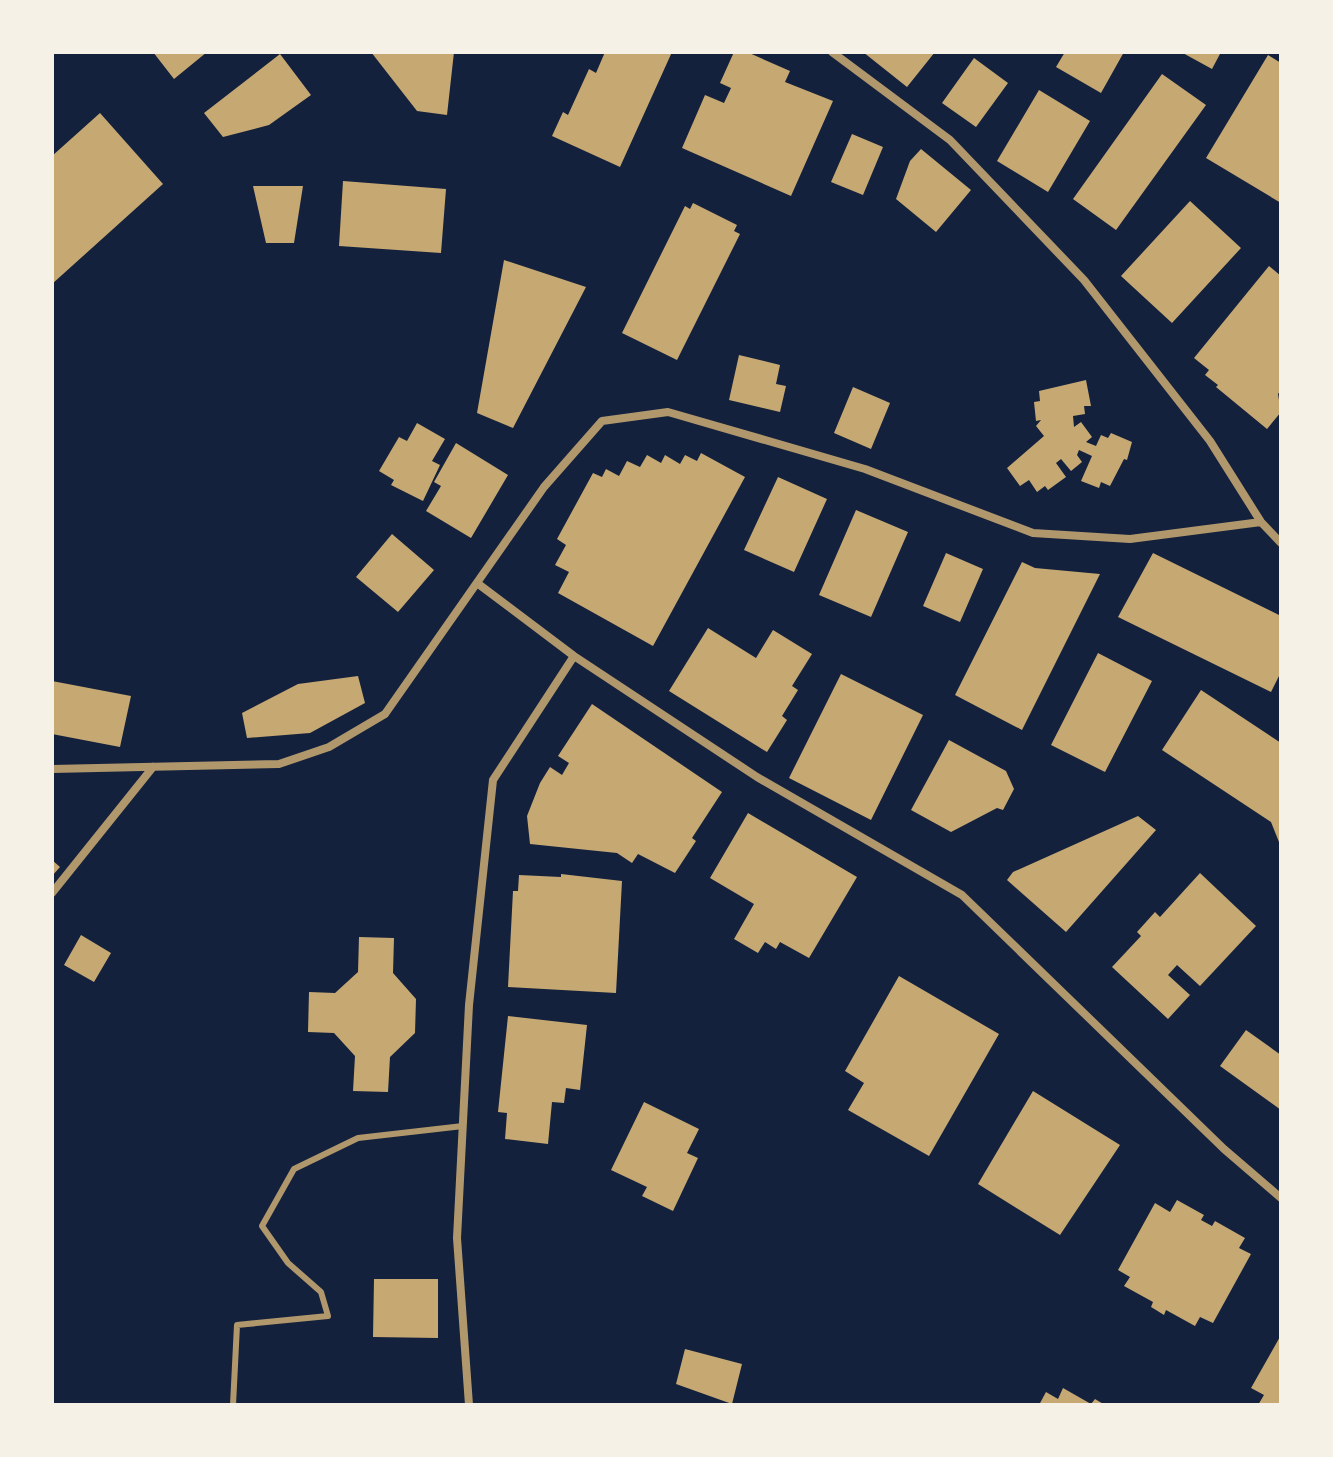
<svg xmlns="http://www.w3.org/2000/svg" width="1333" height="1457" viewBox="0 0 1333 1457" font-family="Lora,serif">
<style>
.building{fill:#c6a872}
.lines{fill:none;stroke-linecap:round;stroke-linejoin:round}
.service{stroke:#b1986c;stroke-width:6}
.minor{stroke:#b1986c;stroke-width:8}
</style>
<rect width="100%" height="100%" fill="#14213d"/>
<path class="building" d="M153,52H207L174,79Z
M371,52H454L447,115L417,111Z
M605,52H672L620,167L552,136L563,112L568,115L589,69L596,73Z
M734,52H747L790,71L785,82L833,101L791,196L682,148L705,95L724,103L731,88L720,83Z
M863,52H935L907,87Z
M1065,52H1124L1101,93L1056,67Z
M1181,52H1221L1212,69Z
M280,54L311,95L269,125L223,137L204,113Z
M1268,55L1281,63V203L1206,158Z
M974,58L1008,83L976,127L942,103Z
M1162,74L1206,105L1116,230L1073,199Z
M1039,90L1090,121L1048,192L997,161Z
M100,113L163,184L52,284V156Z
M852,134L883,147L863,195L831,182Z
M921,149L971,190L936,232L896,199L910,161Z
M343,181L446,189L441,253L339,246Z
M253,186H303L294,243H266Z
M1190,201L1241,248L1172,323L1121,276Z
M693,203L737,225L734,231L740,234L677,360L622,333L685,206L690,209Z
M504,260L586,287L513,428L477,413Z
M1269,266L1281,276V390L1278,394L1281,412L1267,429L1216,387L1218,385L1205,375L1209,370L1194,358Z
M739,355L780,365L776,384L786,386L780,412L729,400Z
M1086,380L1091,406H1084L1085,414L1073,416L1074,427L1081,422L1092,437L1086,442L1096,446L1101,435L1108,438L1111,433L1132,442L1127,460L1124,459L1110,486L1101,482L1099,488L1081,481L1092,456L1079,450L1077,455L1082,462L1071,471L1061,459L1056,463L1066,477L1048,490L1045,486L1037,492L1029,480L1020,486L1007,468L1044,436L1036,426L1041,420L1036,421L1034,402L1040,401L1039,391Z
M853,387L890,403L871,449L834,433Z
M417,423L445,439L432,461L440,465L423,501L391,485L394,480L379,471L399,437L407,441Z
M456,443L508,475L471,538L426,511L441,486L434,482Z
M701,453L745,477L653,646L558,593L569,572L555,565L566,545L557,539L593,473L602,477L606,469L619,476L627,461L640,467L647,455L661,463L665,455L680,464L685,455L697,461Z
M778,477L827,499L794,572L744,550Z
M856,510L908,532L871,617L819,595Z
M392,534L434,570L398,612L356,577Z
M946,553L983,569L960,622L923,606Z
M1153,553L1281,616V672L1271,692L1118,617Z
M1022,562L1035,568L1100,574L1022,730L955,695Z
M708,628L756,658L773,630L812,654L792,686L798,690L782,716L787,720L767,752L669,691Z
M1098,653L1152,681L1105,772L1051,745Z
M841,674L923,715L871,820L789,778Z
M358,676L365,703L310,733L247,738L242,713L298,684Z
M52,681L131,696L120,747L52,734Z
M1201,690L1281,743V847L1271,822L1162,750Z
M592,704L722,792L692,838L696,841L675,873L638,854L632,863L617,853L530,844L527,816L540,783L550,767L562,775L569,763L558,756Z
M949,740L1006,771L1014,789L1003,810L997,808L951,832L911,810Z
M748,813L857,877L809,958L780,942L776,949L765,942L758,953L734,939L754,904L710,878Z
M1138,816L1156,830L1066,932L1007,880L1013,872Z
M52,860L60,867L52,876Z
M1200,873L1256,926L1200,986L1177,965L1168,975L1190,995L1168,1019L1112,967L1141,936L1137,932L1155,912L1160,917Z
M561,874L622,881L616,993L508,987L513,891H518L519,875L561,877Z
M81,935L111,953L94,982L64,965Z
M359,937L394,938L393,973L416,999L415,1033L390,1057L388,1092L353,1091L355,1056L334,1033L308,1032L309,992L335,993L358,972Z
M899,976L999,1034L929,1156L848,1110L864,1083L845,1071Z
M508,1016L587,1025L580,1090L566,1088L564,1103L552,1102L548,1144L505,1139L507,1113L498,1112Z
M1246,1030L1281,1055V1110L1220,1066Z
M1033,1091L1120,1145L1060,1235L978,1184Z
M644,1102L699,1129L687,1153L698,1158L673,1211L642,1196L647,1187L611,1170Z
M1177,1200L1204,1215L1201,1220L1212,1226L1215,1221L1245,1238L1239,1248L1251,1254L1213,1323L1200,1317L1195,1326L1166,1310L1164,1315L1156,1310L1151,1307L1153,1302L1124,1286L1130,1277L1118,1270L1155,1203L1170,1212Z
M374,1279H438V1338L373,1337Z
M1281,1335V1405H1258L1264,1395L1251,1388Z
M685,1349L742,1364L732,1404L676,1384Z
M1063,1388L1091,1404L1095,1399L1105,1405H1039L1046,1392L1058,1399Z"/>
<g class="lines">
<path class="service" d="M233,1405L237,1325L328,1316L321,1292L288,1263L262,1226L294,1169L358,1138L463,1126"/>
<path class="minor" d="M832,52L950,140L1084,280L1210,441L1261,522L1281,543
M477,583L574,656L757,777L962,895L1224,1149L1281,1198
M52,769L279,764L329,747L385,714L544,487L602,421L668,412L865,469L1033,533L1130,539L1261,522
M52,893L153,767
M469,1405L457,1238L469,1005L493,780L574,656"/>
</g>
<rect width="1333" height="1457" fill="none" stroke="#f6f1e7" stroke-width="108"/>
</svg>
